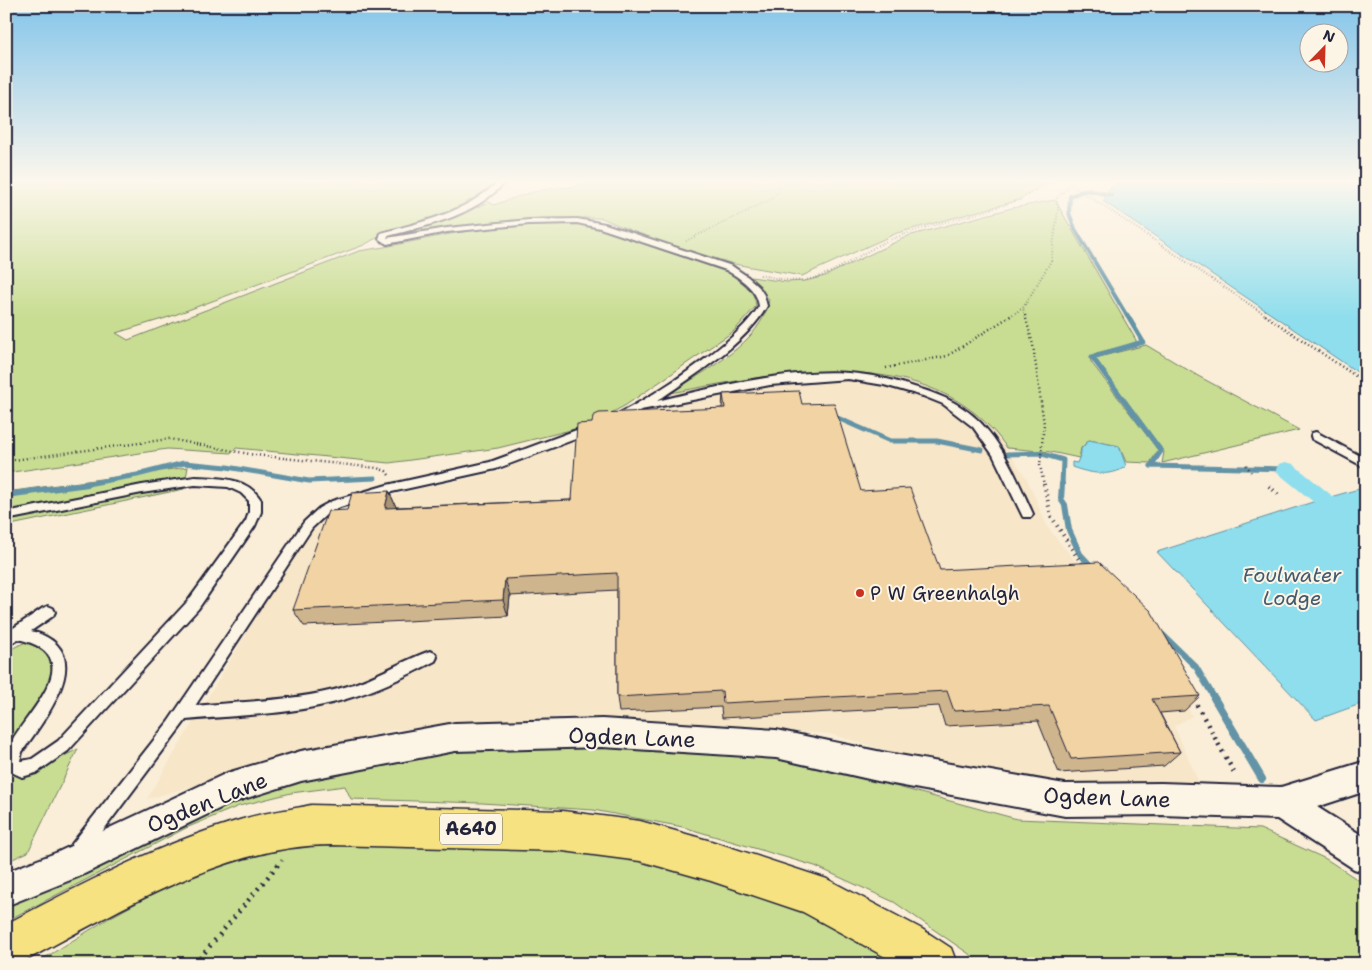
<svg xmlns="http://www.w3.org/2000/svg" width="1372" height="970" viewBox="0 0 1372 970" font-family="'Shantell Sans',sans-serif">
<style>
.built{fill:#f7e6c8}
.green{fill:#c8dd92;stroke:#758066}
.water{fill:#8fdeed;stroke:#6393a6}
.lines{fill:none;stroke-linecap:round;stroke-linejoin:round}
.stream-far3{stroke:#6393a6;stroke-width:4}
.stream-far2{stroke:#6393a6;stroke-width:5}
.stream-far1{stroke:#6393a6;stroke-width:6}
.stream{stroke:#6393a6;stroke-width:8}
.canal{fill:#8fdeed;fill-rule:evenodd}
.service-casing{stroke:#22223b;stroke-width:4}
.minor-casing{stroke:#22223b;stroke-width:4}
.primary-casing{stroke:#22223b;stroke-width:3}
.path-far3{stroke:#22223b;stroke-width:2;stroke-dasharray:0.5 2.5;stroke-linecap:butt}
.path-far2{stroke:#22223b;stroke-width:2.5;stroke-dasharray:1 3;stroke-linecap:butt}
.path-far1{stroke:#22223b;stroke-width:4;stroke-dasharray:1 4.5;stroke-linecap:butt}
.path{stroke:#22223b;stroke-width:4.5;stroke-dasharray:2 5.5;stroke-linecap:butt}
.service{fill:#fcf5e5;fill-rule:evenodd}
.minor{fill:#fcf5e5;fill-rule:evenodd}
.primary{fill:#f7e281;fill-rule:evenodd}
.wall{fill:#cfb58d;stroke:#22223b}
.shaded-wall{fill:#a99473;stroke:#22223b}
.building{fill:#f1d3a4;stroke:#22223b}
.poi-dot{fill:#c8321e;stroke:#fcf5e5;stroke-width:2}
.labels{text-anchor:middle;stroke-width:4;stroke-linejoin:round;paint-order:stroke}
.shield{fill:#fcf5e5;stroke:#63616e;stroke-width:1}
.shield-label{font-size:18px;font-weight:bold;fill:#22223b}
.poi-label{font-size:19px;fill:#22223b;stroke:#fcf5e5;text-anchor:start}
.water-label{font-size:20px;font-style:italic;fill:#435a70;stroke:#fcf5e5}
.near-street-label{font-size:22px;fill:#22223b;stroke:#fcf5e5}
</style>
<rect width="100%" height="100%" fill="#faeed8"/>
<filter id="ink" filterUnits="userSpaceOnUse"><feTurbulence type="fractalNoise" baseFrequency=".02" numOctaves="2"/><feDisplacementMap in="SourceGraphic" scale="10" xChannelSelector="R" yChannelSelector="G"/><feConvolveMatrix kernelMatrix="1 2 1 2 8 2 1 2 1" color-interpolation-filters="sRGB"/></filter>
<g filter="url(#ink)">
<path class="built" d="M839,371L863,373L915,383L939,392L977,414L998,435L1027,479L1048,528L1085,573L1147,626L1192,716L1174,726L1200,785L1019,789L830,734L569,716L391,730L147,799L294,554L325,517L422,488L499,472L547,448L622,420L677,403L671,393L757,377Z"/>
<path class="green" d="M6,182H498C465,221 405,219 364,245L169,317L116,333L128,340L359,251C396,246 431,237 467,231C483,228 500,227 516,226C538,224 559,221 581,224C617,229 651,247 686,257C711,264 753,274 756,306L734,331L626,405L587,426L498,448L389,463L236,448L232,453L167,449L6,473Z
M588,182H1047L1020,200L897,233L802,276L734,264L648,238L602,218H540L437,229L399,238L393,237L395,234L457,216L489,202L494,205C514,198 537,189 558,188C572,187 575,187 588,182Z
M1055,200L1136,340V342L1132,344L1096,353L1090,358L1091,362L1158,450L1150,463L1126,462L1119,446L1089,440L1081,448L1079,458L1051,452L1007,448C934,341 779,372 671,393C705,370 762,343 769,300L751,277L787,282L805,281L825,276L908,236L1012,208Z
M1146,345L1198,376L1299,430L1162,463L1164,452L1095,358Z
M188,467L184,489L6,526V492Z
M28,641C33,643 41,644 45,648C71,674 21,735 6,757V653L15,647Z
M511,741L755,755L846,773L1017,819L1260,829L1326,859L1366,885V964H980L972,956L894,902L815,866L683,827L593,810L482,803L351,799L345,786L291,793L239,806L186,828L6,921V905L187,815L330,768Z
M78,749L28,852L6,862V760L44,766Z
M325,835L595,849L794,902L914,964H35L109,918L201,868Z"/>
<path class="water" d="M1118,182H1366V378L1103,201L1106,198L1103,195Z
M1089,440L1119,446L1126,466C1112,478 1088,473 1072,467V462L1077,463L1081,453V449Z
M1366,487V702L1316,720L1157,552L1316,501Z"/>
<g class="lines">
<path class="stream-far3" d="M1111,195L1086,190L1070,196L1069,213L1075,229L1127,316"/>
<path class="stream-far2" d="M1127,315L1143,342L1092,357L1161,451L1151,466
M833,416L890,441H937L982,450
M1007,454L1039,453L1063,460L1062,485
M1151,466L1286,469
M81,485L137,475L184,463L227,467L309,481L375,478"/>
<path class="stream-far1" d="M1062,484L1061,499L1065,505L1069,530L1080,554L1093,568
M6,495L88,484
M1163,635L1196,667L1215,699"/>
<path class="stream" d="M1214,698L1262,779"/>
<path class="canal" d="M1286,462L1293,464L1330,494L1333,499L1330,504L1323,507L1316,504L1279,474L1276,469L1279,464Z"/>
<g class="service-casing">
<path id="service" d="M498,182H505C475,216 429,225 388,236L387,238L447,228L529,220L577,219L605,224L732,266L748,277L759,287L764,295L767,306C747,343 692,377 657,401C716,387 799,366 859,374C878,376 896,381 914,387C943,395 969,407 988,431C1008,455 1020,486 1033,514L1031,517H1023L993,455L973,427L943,404L923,396L884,385L848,379L770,385L641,410L620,421H612L611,419L612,417C651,398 738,343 759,306C757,289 740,278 726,270L600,228L577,223L529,224L447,232L387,244L379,239L381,233C423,222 465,213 498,182Z
M590,425L594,426L595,429L594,432L496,469L387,493L340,507L327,514L312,528L195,706C246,701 300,701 348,686C377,677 402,661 430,651L435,653L437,657L435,661C407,676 377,690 346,699C295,715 239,715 186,720L84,856L78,858L72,856L70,850L72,844L168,722L304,522L319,508L332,501L387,485L490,462Z
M1316,432L1366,459V468L1312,439L1311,436L1312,433Z
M195,477C219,478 247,477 261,500V512L255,526L198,609L68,751L36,773L22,777L7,770C6,762 5,752 10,744C28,710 91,656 18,639L6,646V633L43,608L48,606L53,608L55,612L53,616L31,631C101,650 46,717 22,752L20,761H22L32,759L58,741L188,601L246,521L249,512V501L241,493L228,487L195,485L142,493L6,520V512L142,485Z"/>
</g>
<g class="minor-casing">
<path id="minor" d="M602,719L776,730L882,752L1065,784L1161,783L1281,787L1366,761V791L1317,807L1366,838V873L1354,869L1277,819L1161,815L1065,816L882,782L776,758L602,747L455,751L301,781L231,803L78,877L6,906V872L58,852L227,773L301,751L455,723Z"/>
</g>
<g class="primary-casing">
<path id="primary" d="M311,805L563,811L640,821L711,841L827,879L922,929L951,948L957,964H898L803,912L711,881L640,861L563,851L331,845C224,845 113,914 21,963L6,964V924C83,884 160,843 243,819C265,812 289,810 311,805Z"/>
</g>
<path class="path-far3" d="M1072,185L1267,316
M686,241L772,199L783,184
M760,275C775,278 790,282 805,280C836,275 860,253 887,241C944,217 996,217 1051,182
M1010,316L1023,308
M1025,316L1023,308L1051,261L1058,210L1057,198L1073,182"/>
<path class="path-far2" d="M1025,315L1033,345L1044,424L1040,465L1044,485
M1265,315L1366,383
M886,368L947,356L1012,315
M6,461L169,439L255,455L377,468L386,471L389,475
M1246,465L1251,472"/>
<path class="path-far1" d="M1044,484L1051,516L1083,566
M1269,486L1281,497"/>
<path class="path" d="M1193,698L1236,776
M195,964L282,860"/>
<use href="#service" class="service"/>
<use href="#minor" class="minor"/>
<use href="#primary" class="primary"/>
</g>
<path class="wall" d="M723,394L802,404L861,491L940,570L1200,696L1184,711L1160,713L1180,752L1164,766L1059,773L1038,721L945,726L939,706L722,718L721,707L619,712L617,697V590L510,596L508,616L304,626L293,610L347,510L389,491L396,507L572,500L592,423L722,408Z"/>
<path class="shaded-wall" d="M389,491L397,509L385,508Z
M505,579L510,596L508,616L503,600Z"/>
<path class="building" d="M799,391L802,404L834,403L861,491L910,488L940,570L1099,562L1151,611L1200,696L1152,699L1180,752L1071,759L1049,706L954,711L947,691L723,703L722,691L617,697V573L505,579L503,600L293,610L328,511L347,510L352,493L389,491L385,508L572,500L577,424L592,423L593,416L599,413L725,408L723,394Z"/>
</g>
<linearGradient id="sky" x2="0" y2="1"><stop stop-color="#84c5ea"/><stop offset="0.57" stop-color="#fdf7ed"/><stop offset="1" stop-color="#fdf7ed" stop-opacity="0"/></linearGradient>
<rect width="1372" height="318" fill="url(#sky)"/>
<circle class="poi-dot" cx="860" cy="593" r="5"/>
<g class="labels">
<rect class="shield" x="440" y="813.5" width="62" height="31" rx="4"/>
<g class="shield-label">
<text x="471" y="835">A640</text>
</g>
<g class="poi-label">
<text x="870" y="600">P W Greenhalgh</text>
</g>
<g class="water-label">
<text x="1292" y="582">Foulwater<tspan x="1292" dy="23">Lodge</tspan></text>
</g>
<g class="near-street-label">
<text transform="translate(632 737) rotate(2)" y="8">Ogden Lane</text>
<text transform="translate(1107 797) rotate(2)" y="8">Ogden Lane</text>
<text transform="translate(207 802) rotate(-22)" y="8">Ogden Lane</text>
</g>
</g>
<rect width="1372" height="970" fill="none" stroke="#fcf5e5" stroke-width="25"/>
<rect x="12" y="12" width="1347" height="945" fill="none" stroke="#22223b" stroke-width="2" filter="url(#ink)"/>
<g transform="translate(1324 48) rotate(23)"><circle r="24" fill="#fcf5e5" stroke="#a5a1a1"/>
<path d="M0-4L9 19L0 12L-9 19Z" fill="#c8321e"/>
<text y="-8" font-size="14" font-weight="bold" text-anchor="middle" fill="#22223b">N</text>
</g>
</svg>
